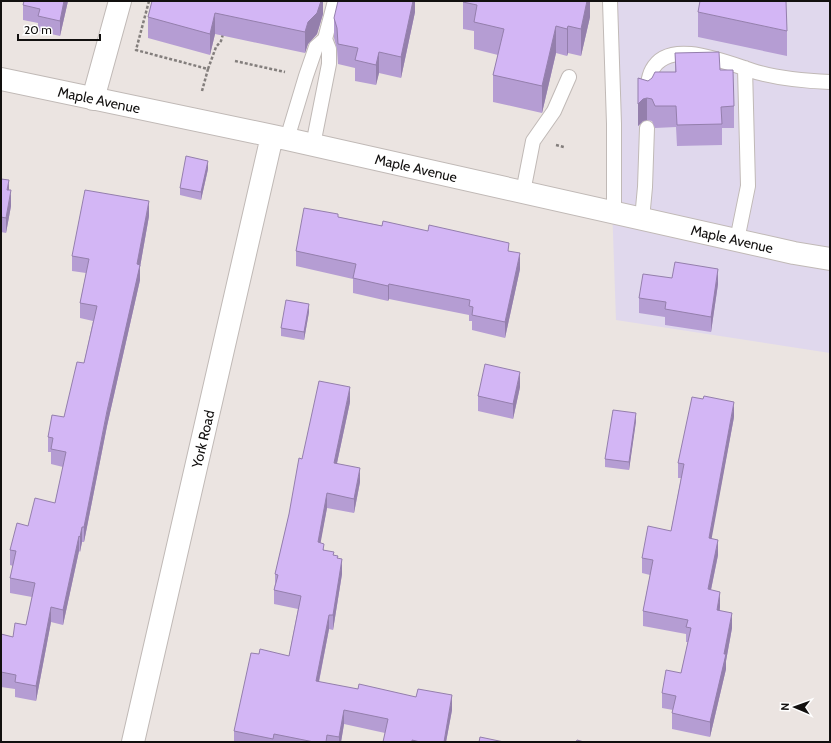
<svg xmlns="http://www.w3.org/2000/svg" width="831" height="743" viewBox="0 0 831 743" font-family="Cabin,sans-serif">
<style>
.commercial{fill:#e0d8ed}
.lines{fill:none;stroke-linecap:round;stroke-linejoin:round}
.service-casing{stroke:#c0b9b6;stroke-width:16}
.minor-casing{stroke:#c0b9b6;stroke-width:24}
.path{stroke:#837e7c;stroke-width:2.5;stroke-dasharray:3 2;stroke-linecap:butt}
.service{stroke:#fff;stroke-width:14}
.minor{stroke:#fff;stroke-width:22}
.wall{fill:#b59dd3}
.shaded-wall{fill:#947fac}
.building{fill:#d3b6f5;stroke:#947fac}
.labels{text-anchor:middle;stroke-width:3;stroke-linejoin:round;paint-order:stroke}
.street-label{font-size:14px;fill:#12100f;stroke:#fff}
</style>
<rect width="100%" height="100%" fill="#ebe4e1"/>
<path class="commercial" d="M605,1H830V353L616,320Z"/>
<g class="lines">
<g class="service-casing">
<path id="service" d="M610,1L614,124V213
M325,39L335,1
M646,94C648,86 648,77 652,70C670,35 733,66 760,73C783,79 806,81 830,82
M287,139L306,76L316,47L325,39L329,49V64L313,145
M523,192L533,141L554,111L569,77
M642,219L645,187L647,128
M737,240L748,186L745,68"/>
</g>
<g class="minor-casing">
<path id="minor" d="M1,79L287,139L794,253L830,259
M93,99L120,1
M133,742L272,136"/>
</g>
<path class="path" d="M149,1L136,50L208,69L202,91
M235,61L285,72
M208,69L216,47L221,41L223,34
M556,145L564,147"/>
<use href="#service" class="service"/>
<use href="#minor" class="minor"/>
</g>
<path class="wall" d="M24,1H68L60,36L38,31V23L23,20V5Z
M323,1V14L317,34L308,44L305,53L215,34L210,55L148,38V17Z
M415,1V12L401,78L379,73L376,85L355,81V68L338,64L337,49L334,38V18L363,2Z
M463,1H590V17L581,56L568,53L567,56L556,53L542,113L493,102V75L498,55L474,49V31L463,29Z
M698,12L787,31V56L698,37Z
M675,53L720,70L734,106V128H722V145L677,146L676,127L655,128L652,121L647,120L643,121L638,126V78L648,81L675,72Z
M208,169L201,200L180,195V188Z
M1,179L9,190L11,206L6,233L1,232Z
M149,216L140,267V280L107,426L84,542H82L80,552L79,551L63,625L51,622L36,701L15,697V689L1,687V634L13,637L26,625L32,597L10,593V578L13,566L10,565V550L28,526L55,503L63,467L51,464V452H48V437L64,417L84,363L93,321L80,318V303L86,273L72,271V256Z
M338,217L509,251L520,269L505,338L472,330V321H469V315L389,299L388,301L353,293V279L296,266V251Z
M672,278L718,284L711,332L665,325V317L639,313V298Z
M309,312L304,340L281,336V328Z
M520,387L513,419L478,411V396Z
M350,402L337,463L360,482L354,513L327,508L320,543L324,550L334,555L338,558L342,574L333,630L329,629L319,682L452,710L446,742H383L385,733L344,724L341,742H234V731L259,654L289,656L298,609L274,604V590L275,584V574L302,459Z
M734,417L711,538L718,555L711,590L720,607V611L732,628L726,661V669L710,737L672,729V713L673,710L662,708V693L681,673L688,642H686V634L643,626V611L650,575L642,573V558L671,531L681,478H678V463Z
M636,421L629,470L605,467V459Z"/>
<path class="shaded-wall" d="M64,1H68L60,36V21Z
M321,1H323V14L317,34L308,44L305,53V32L308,22Z
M413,1H415V12L401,78V57Z
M587,1H590V17L581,56V29Z
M215,13V34L210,55V34Z
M556,26V53L542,113V86Z
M568,26V53L567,56V29Z
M379,52V73L376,85V65Z
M647,98V120L643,121L638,126V104L643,99Z
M208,161V169L201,200V192Z
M9,180V195L7,190Z
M11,190V206L6,233V218Z
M149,201V216L140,267V280L107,426L84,542V527L137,264Z
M520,253V269L505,338V322Z
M718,269V284L711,332V317Z
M389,284V299L388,301V286Z
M309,304V312L304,340V332Z
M520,372V387L513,419V404Z
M350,387V402L334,477V463Z
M734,402V417L709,553V538Z
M636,413V421L629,470V462Z
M360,468V482L354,513V499Z
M327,493V508L318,557V542Z
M82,527V542L80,552V537Z
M79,536V551L63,625V610Z
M718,540V555L708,604V589Z
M342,559V574L333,630V615Z
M720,592V607L717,625V610Z
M51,607V622L36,701V686Z
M732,613V628L726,661V669L710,737V722Z
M329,615V629L316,696V681Z
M452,695V710L446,742H444Z
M344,710V724L341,742H339V737Z"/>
<path class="building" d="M24,1H64L60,21L38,16L40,9L23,5Z
M152,1H321L317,13L308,22L305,32L215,13L210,34L148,17Z
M338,1H413L401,57L379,52L376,65L355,60L358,48L338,44L337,28L334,18Z
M463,1H587L581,29L568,26L567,29L556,26L542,86L493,75L504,29L474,22L477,5L463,2Z
M700,1H786L787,31L698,12Z
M719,52L720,70H733L734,106L721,107L722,124L677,125L676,106H655L652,99L647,98L643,99L638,104V78L648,81L652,78L655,72H676L675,53Z
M186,156L208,161L201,192L180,188Z
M1,179L9,180L7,190H11L6,218L1,217Z
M85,190L149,201L137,264L140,265L107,411L84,527H82L80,537L79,536L63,610L51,607L36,686L15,682L16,675L1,672V634L13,637L15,623L26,625L35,583L10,578L16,551L10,550L17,523L28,526L35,498L55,503L66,452L51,449L53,438L48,437L52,415L64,417L77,362L84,363L97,306L80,303L89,259L72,256Z
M304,208L338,214V217L382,226L383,221L428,231L429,225L509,243L508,251L520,253L505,322L472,315L473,307L469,306L470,300L389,284L388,286L353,278L356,264L296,251Z
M675,262L718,269L711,317L665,309L666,302L639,298L643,274L672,278Z
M286,300L309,304L304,332L281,328Z
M485,364L520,372L513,404L478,396Z
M319,381L350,387L334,463L360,468L354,499L327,493L318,542L324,544L323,550L334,552L333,555L338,556L337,558L342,559L333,615H329L316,681L358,689L359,684L416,697L418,689L452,695L444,742H420L412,740V742H383L388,719L344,710L339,737L327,735L326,742H314L274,734L273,739L234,731L251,653L259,654L260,649L289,656L301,596L274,590L278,575L275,574L289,514L299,458L302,459Z
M704,396L734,402L709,538L718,540L708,589L720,592L717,610L732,613L724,654H726L710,722L672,713L676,696L662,693L666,670L681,673L691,628L686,627L688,620L643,611L653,560L642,558L648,526L671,531L684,464L678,463L692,397L703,399Z
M613,410L636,413L629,462L605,459Z
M480,737L504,742H479Z
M577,740L584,742H576Z"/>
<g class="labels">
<g class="street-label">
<text transform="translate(99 100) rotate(12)" y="5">Maple Avenue</text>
<text transform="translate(416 168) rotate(13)" y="5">Maple Avenue</text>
<text transform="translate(732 239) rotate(13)" y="5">Maple Avenue</text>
<text transform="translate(203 439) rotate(-77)" y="5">York Road</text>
</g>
</g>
<rect width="831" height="743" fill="none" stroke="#12100f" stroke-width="4"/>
<g transform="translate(795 707) rotate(272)" stroke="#ffffff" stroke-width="3" paint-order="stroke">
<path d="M0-3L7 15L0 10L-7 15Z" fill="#12100f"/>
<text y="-6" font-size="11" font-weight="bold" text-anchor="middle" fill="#12100f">N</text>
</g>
<path d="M18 34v6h82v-6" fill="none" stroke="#12100f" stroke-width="2"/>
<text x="24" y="34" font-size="12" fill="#12100f" stroke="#ffffff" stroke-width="3" paint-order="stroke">20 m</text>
</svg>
